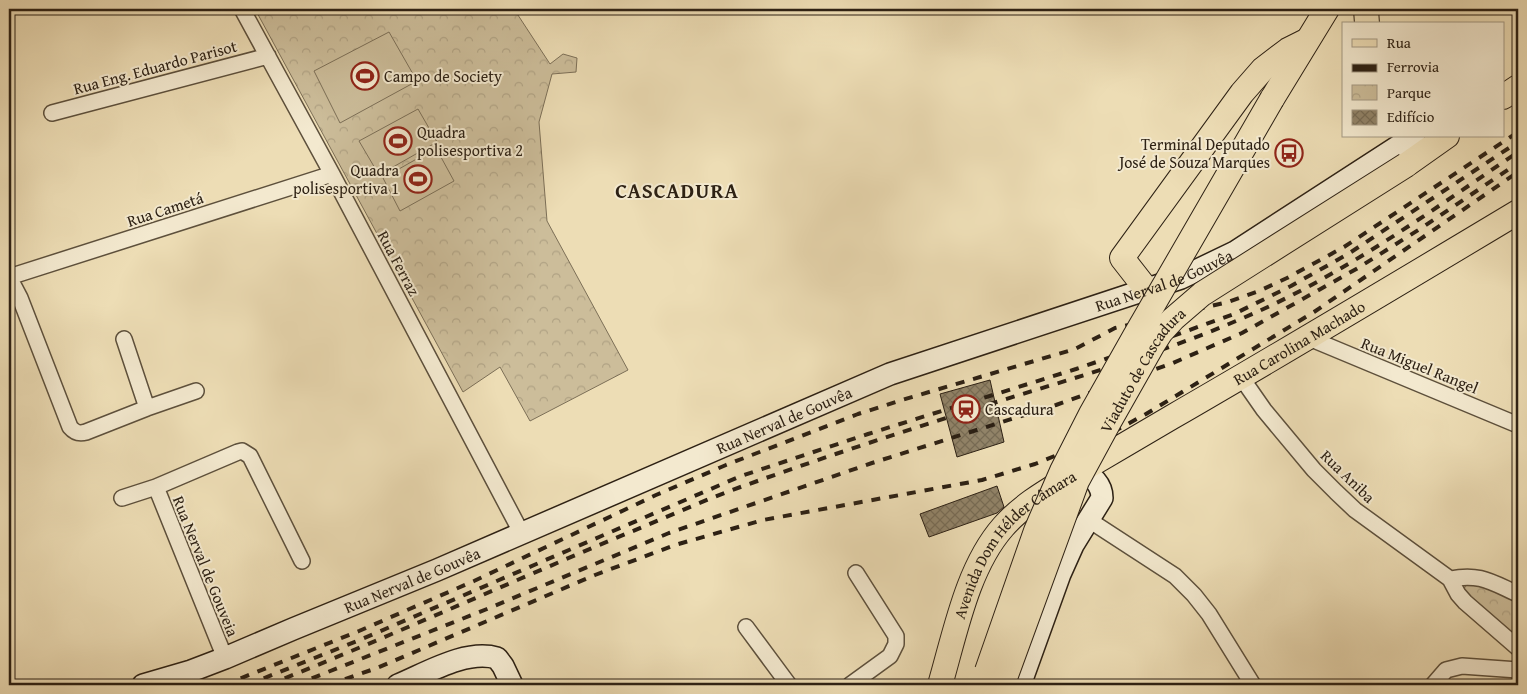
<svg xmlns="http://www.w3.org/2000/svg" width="1527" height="694" viewBox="0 0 1527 694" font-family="'Gentium Book Plus',serif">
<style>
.park{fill:url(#park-crowns);stroke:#7c6f57}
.pitch{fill:#ccbd9a;stroke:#7c6f57}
.building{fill:url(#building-cross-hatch);stroke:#2d2114}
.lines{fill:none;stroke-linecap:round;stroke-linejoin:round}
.street-casing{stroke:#5d503c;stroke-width:18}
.secondary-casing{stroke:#2d2114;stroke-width:24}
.primary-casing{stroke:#2d2114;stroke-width:26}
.street{stroke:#f3e9cf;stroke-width:15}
.secondary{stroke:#f3e9cf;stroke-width:21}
.primary{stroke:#edddb5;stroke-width:24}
.rail{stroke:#2d2114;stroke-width:4;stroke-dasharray:9 9;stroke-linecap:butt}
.primary-bridge-casing{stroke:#2d2114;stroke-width:26;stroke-linecap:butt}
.primary-bridge{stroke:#edddb5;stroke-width:24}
.labels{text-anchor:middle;stroke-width:4;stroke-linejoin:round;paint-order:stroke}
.street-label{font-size:16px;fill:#2d2114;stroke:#f3e9cf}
.poi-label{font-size:16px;fill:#2d2114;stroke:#f3e9cf;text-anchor:start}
.district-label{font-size:21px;font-weight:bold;letter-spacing:1px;fill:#2d2114;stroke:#f3e9cf}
</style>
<defs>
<pattern id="park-crowns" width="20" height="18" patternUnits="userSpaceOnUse" patternTransform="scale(1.25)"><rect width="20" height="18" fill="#ccbd9a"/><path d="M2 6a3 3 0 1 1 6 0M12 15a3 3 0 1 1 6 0" fill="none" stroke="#b0a284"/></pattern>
<pattern id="building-cross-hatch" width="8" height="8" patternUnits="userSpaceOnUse" patternTransform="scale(1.25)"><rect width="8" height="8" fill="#918368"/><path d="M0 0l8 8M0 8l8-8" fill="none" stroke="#776b54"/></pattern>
</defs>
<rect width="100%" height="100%" fill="#edddb5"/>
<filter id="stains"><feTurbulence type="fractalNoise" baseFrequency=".004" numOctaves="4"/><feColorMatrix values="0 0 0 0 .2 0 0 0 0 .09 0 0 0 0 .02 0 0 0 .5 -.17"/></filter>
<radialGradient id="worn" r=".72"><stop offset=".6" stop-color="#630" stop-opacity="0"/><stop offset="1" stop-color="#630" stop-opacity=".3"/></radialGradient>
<path class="park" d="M255,9H514L550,64L563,54L577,58L576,72L552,74L539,122L547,221L628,370L530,421L500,367L463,392Z
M1468,581L1518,601V641L1462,593Z"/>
<path class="pitch" d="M389,32L417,81L340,123L314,71Z
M418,109L437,142L379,175L359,141Z
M436,148L454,181L400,211L383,178Z"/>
<path class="building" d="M990,380L1004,442L957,457L940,394Z
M997,486L1004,507L997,513L929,537L920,514Z"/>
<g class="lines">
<g class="street-casing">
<path id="street" d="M242,9L332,174L522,534
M52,113L268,56
M9,277L332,174
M9,277L20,298L70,427C75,433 79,434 86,432L147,408L196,391
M1309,338L1518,425
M124,339L147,408
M1241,377L1264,410L1314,470L1336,492L1355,510L1450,579L1458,594L1465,602L1518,648
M156,487L225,658
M122,498L156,487L238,452L242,451L250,456L302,561
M1089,520L1175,576L1194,595L1209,614L1253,685
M1450,579C1480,573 1491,582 1518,594
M746,627L789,685
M850,685L890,656L896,644V636L856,573
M1433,685L1446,670L1462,666L1518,670"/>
</g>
<g class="secondary-casing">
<g id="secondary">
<path id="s1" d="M143,685L191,671L225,658L293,629L437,570L890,374L1181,278L1235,252L1414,136"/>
<path d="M398,685C427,673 466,649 497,658L503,666L512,685"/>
<path d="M1020,685L1060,574L1073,545L1102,498C1102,485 1092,474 1080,472"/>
</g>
</g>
<g class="primary-casing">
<g id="primary">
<path d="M1366,9L1367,24"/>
<path d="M1503,97L1518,87"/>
<path d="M1272,99L1327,9"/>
<path d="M1406,165L1447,136"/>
<path d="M1147,290L1122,258L1242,93L1263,69L1288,50L1306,41"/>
<path id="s2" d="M940,685C955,634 967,568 1003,527C1023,504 1049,490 1075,474C1107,455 1140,436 1172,417C1288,350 1403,281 1518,212"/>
</g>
</g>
<use href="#street" class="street"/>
<use href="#secondary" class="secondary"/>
<use href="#primary" class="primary"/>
<path class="rail" d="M224,685L359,631L474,581L656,495L726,465L858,414L902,400L1075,349L1115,328L1228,302L1259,291L1287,278L1344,247L1518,132
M247,685L362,639L741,476L868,434L1076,369L1170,337L1234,314L1291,286L1348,254L1518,142
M268,685C389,637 508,583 628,533C668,517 708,498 749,484C833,454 917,427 1003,400C1081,376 1161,353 1236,321C1338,279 1428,213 1518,152
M295,685L487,609L669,533L872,463L1056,405L1173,363L1242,333L1358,268L1423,227L1518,163
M328,685L377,668L595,575L675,545L763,520L982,480L1035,464L1111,433L1146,414L1314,312L1518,172"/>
<g class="primary-bridge-casing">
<g id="primary-bridge">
<path d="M987,671L1036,531L1062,471L1091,414L1135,336L1272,99"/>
<path id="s3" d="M1005,678L1077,481L1109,422L1152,346L1161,332L1173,319L1202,294L1406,165"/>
</g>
</g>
<use href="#primary-bridge" class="primary-bridge"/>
</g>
<defs>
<g id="stadium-ring" transform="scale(1.4375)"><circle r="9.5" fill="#f3e9cf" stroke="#8f2418" stroke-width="1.5"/><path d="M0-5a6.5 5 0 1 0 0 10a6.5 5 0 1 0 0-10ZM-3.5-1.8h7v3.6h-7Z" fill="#8f2418"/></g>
<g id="bus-ring" transform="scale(1.4375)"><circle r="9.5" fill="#f3e9cf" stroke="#8f2418" stroke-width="1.5"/><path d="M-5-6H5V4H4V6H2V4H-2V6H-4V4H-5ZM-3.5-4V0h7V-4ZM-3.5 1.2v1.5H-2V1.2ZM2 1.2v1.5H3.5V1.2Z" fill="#8f2418"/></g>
<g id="station-ring" transform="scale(1.4375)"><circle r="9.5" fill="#f3e9cf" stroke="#8f2418" stroke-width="1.5"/><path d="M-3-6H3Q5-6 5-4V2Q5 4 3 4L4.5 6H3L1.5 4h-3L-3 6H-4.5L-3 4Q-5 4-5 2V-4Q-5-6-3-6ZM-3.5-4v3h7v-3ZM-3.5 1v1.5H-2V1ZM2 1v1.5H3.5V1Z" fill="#8f2418"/></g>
</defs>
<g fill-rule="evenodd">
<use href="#stadium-ring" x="365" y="76"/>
<use href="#stadium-ring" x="398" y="141"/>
<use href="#bus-ring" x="1289" y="153"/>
<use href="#stadium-ring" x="418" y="179"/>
<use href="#station-ring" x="966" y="409"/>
</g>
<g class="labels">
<g class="street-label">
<text transform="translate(155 67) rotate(-15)" y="6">Rua Eng. Eduardo Parisot</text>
<text transform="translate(165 209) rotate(-18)" y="6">Rua Cametá</text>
<text transform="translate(399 263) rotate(62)" y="6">Rua Ferraz</text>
<text dy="6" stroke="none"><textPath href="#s1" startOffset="1099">Rua Nerval de Gouvêa</textPath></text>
<text dy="6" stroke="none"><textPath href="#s2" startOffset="521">Rua Carolina Machado</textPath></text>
<text transform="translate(1420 365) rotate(22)" y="6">Rua Miguel Rangel</text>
<text dy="6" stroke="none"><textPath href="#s3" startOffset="339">Viaduto de Cascadura</textPath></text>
<text dy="6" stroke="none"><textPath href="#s1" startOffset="694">Rua Nerval de Gouvêa</textPath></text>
<text transform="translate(1348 476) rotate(44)" y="6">Rua Aniba</text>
<text dy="6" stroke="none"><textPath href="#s2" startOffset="165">Avenida Dom Hélder Câmara</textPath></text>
<text transform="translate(206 566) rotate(68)" y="6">Rua Nerval de Gouveia</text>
<text dy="6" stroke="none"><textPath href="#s1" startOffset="289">Rua Nerval de Gouvêa</textPath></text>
</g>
<g class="poi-label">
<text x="384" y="82">Campo de Society</text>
<text x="417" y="138">Quadra<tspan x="417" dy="18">polisesportiva 2</tspan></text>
<text x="1270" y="150" text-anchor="end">Terminal Deputado<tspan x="1270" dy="18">José de Souza Marques</tspan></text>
<text x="399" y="176" text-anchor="end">Quadra<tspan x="399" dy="18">polisesportiva 1</tspan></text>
<text x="985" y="415">Cascadura</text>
</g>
<g class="district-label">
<text x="677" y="198">CASCADURA</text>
</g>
</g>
<rect width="1527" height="694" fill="none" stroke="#edddb5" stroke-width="30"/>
<rect x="10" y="10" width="1507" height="674" fill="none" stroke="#2d2114" stroke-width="2.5"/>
<rect x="15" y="15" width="1497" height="664" fill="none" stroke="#2d2114"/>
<rect x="1342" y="22" width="162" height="115" fill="#f3e9cf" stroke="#a49984"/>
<rect x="1352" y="39" width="25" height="8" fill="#edddb5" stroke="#a49984"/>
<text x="1387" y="48" font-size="15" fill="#2d2114">Rua</text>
<rect x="1352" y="64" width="25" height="8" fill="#2d2114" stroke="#a49984"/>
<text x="1387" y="72" font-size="15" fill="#2d2114">Ferrovia</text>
<rect x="1352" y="85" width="25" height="15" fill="url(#park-crowns)" stroke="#a49984"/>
<text x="1387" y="98" font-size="15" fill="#2d2114">Parque</text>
<rect x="1352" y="110" width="25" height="15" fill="url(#building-cross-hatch)" stroke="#a49984"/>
<text x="1387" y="122" font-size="15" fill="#2d2114">Edifício</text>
<rect width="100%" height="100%" filter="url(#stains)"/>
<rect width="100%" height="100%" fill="url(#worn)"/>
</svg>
